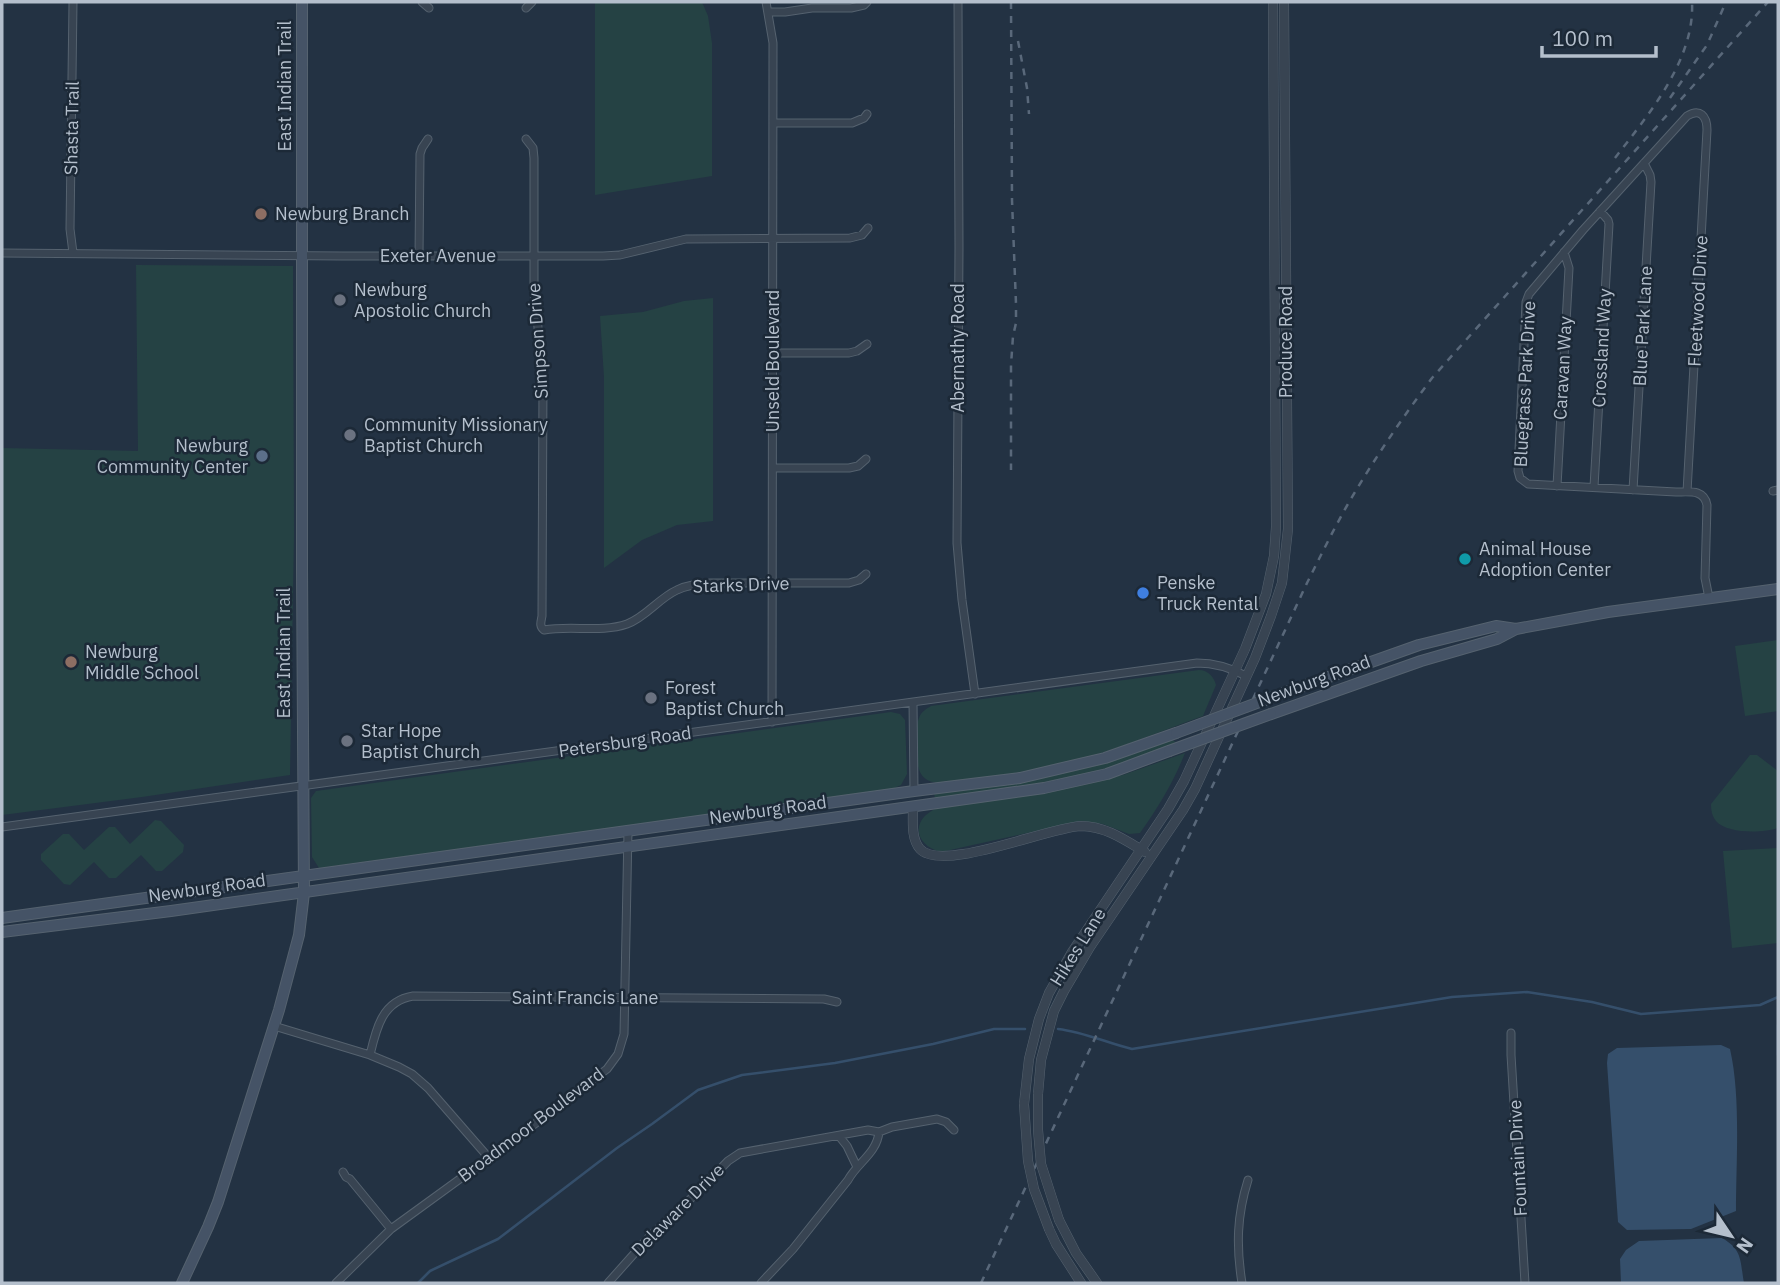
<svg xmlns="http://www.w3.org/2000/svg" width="1780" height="1285" viewBox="0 0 1780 1285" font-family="'IBM Plex Sans',sans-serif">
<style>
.green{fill:#254244}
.water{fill:#354f6b}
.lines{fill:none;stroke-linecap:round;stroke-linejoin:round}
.stream{stroke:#354f6b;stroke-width:2.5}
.minor-casing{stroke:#55626f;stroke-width:9}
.tertiary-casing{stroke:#55626f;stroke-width:10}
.secondary-casing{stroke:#55626f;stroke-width:12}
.minor{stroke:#384452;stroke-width:7}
.tertiary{stroke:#384452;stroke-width:9}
.secondary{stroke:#455366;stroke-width:10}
.rail{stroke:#59687a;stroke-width:2.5;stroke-dasharray:7 7;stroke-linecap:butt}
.tertiary-bridge-casing{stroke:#55626f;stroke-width:10;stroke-linecap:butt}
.secondary-bridge-casing{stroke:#55626f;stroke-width:12;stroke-linecap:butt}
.tertiary-bridge{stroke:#384452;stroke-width:9}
.secondary-bridge{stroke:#455366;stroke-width:10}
.education-dot{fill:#8d6e63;stroke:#1c2937;stroke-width:2.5}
.worship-dot{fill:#6b7280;stroke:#1c2937;stroke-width:2.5}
.service-dot{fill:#5c6f8a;stroke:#1c2937;stroke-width:2.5}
.culture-dot{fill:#0f9aa8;stroke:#1c2937;stroke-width:2.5}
.shop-dot{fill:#3f7fe0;stroke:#1c2937;stroke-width:2.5}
.labels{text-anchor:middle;stroke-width:5;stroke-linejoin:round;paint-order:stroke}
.street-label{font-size:18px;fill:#b4bfcc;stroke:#1c2937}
.poi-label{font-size:18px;fill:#b4bfcc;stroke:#1c2937;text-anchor:start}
</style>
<rect width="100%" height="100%" fill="#233243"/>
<path class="green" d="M595,2H702L708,16L712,43V176L595,195Z
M136,265L293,266L294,534L290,775L142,797L2,815V448L138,451Z
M713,298V521L677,525L642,540L604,568V377L600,316L643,312L684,301Z
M1778,640V711L1745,716L1735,646Z
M1199,670C1208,670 1214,677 1216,685L1203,716C1164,730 1126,746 1086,758C1039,772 990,776 942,783C914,783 917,761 917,741C917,733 916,725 919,718C921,712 926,709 931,706Z
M891,712L900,714L905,720L907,774L901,785L890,790L326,867L319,868L312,857L311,798L316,791Z
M1172,740L1176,742L1170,745V746C1143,756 1116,767 1088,773C1038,785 986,792 935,799L934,793Z
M1185,753C1174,781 1158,808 1140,833L1129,834L1103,824L1081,821L941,852C914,845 910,820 937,808L1019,796L1123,775Z
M1750,755H1757L1778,771V828C1763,833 1727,834 1716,821C1712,816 1711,810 1711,804Z
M155,820L161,821L184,845L183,852L162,871H156L141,855L116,878H109L94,862L70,885L64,884L41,860V854L63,834H69L84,850L109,827H115L130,844Z
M1778,848V943L1732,948L1723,851Z"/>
<path class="water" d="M1721,1045L1730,1049C1741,1097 1736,1161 1736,1211L1691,1229L1627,1230L1618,1222L1607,1063L1608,1054L1617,1048Z
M1722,1238C1743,1250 1740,1261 1744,1283H1621L1620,1259L1626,1250L1639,1241Z"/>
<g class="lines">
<path class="stream" d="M1778,1025V1055
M1058,1029C1084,1032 1107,1043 1132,1049L1452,997L1527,992L1592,1002L1641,1014L1760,1005L1778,997
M418,1283L430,1271L498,1239L617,1148L652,1124L698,1090L742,1075L835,1063L933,1044L994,1029H1025"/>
<g class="minor-casing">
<path id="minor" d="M422,2L429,8
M766,2L773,43L772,722
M958,2L959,248L957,543L962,600L975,694
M526,8L532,2
M769,12H785L812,8H851L864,5L867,2
M773,123H852L864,118L867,114
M526,139L533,148L534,158V288L543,377L542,616C541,622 539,626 544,630C571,625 601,633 627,624C646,617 659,598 677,590C687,585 698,584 710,583H849L859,580L866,574
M2,253L342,256H603L620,255L686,239L850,238L862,235L868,228
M73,253L70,229L73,2
M419,256L420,154L422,148L428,139
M773,353H849L857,351L867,344
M773,468H849L858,466L866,459
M1557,486L1569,268L1564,252
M1594,487L1609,224L1608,220L1600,211
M1633,490L1651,182L1650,175L1644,163
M1773,491L1778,490
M1687,492L1707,130C1707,116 1700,108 1687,116L1583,230L1529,294L1526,302L1518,471L1520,478L1528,484L1676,492C1689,492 1704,489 1707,505L1705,578L1709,598
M913,702L914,791
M2,827L1197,663C1214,663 1231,668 1246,676
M274,1026L370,1055L399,1067L412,1074L428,1088L489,1158
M1511,1033V1055L1525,1283
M370,1055C376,1029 382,1001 413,996L824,999L837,1002
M839,1136L847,1146L857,1167
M343,1172L346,1177L350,1179L391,1229
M336,1283L391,1229L523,1133L607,1069L618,1054L624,1034L628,831
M608,1283L649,1237L699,1191L728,1161L740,1153L868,1130L879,1132L892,1127L937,1119L946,1122L954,1130
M761,1283L793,1249L848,1180C857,1163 877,1153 879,1132
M1242,1283C1236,1246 1237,1215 1248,1180"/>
</g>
<g class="tertiary-casing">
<path id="tertiary" d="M913,808C913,821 911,839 920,849C942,873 1049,827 1081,826C1105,826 1125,840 1145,852
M1038,1094L1041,1060L1054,1011L1064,991L1090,947L1183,810L1195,789L1255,658L1271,616L1282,583L1288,529L1284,2
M1024,1104L1029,1059L1039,1019L1049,993L1072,952L1168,809L1184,781L1245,649L1266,594L1274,556L1276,527L1273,2
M1059,1220L1076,1253L1097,1283
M1049,1229L1056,1244L1081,1283"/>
</g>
<g class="secondary-casing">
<path id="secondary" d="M1281,694L1419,645L1496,626L1516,629L1608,612L1778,589
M1271,714L1421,661L1497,639L1516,629
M2,918L914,791L1020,778L1105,758L1176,733
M2,932L171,911L1044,788L1107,774L1169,751
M182,1283L208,1227L218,1202L279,1010L299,935L304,893L302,569V2"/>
</g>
<use href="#minor" class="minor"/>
<use href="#tertiary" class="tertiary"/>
<use href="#secondary" class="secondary"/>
<path class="rail" d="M1011,2L1012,200L1016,304V323L1013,336L1011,365V470
M1018,41L1027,88L1029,114
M1670,98L1707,45L1726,2
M1615,158C1648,115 1695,60 1692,2
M981,1283L1307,583C1323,551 1339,518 1358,487C1381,449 1406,413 1432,378L1768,2"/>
<g class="tertiary-bridge-casing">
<path id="tertiary-bridge" d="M1038,1094V1130L1041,1164L1059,1220
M1024,1104L1028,1161L1034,1189L1049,1229"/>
</g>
<g class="secondary-bridge-casing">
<path id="secondary-bridge" d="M1176,733L1281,694
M1169,751L1271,714"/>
</g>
<use href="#tertiary-bridge" class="tertiary-bridge"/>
<use href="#secondary-bridge" class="secondary-bridge"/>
</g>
<g class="education-dot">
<circle cx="261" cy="214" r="7"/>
<circle cx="71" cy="662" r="7"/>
</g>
<g class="worship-dot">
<circle cx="340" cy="300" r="7"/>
<circle cx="350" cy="435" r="7"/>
<circle cx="651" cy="698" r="7"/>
<circle cx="347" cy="741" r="7"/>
</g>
<circle class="service-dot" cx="262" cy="456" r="7"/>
<circle class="culture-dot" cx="1465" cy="559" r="7"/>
<circle class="shop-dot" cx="1143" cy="593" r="7"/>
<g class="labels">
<g class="street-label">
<text transform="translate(285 86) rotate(-90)" y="6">East Indian Trail</text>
<text transform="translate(72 128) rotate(-89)" y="6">Shasta Trail</text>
<text x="438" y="262">Exeter Avenue</text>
<text transform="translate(1698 301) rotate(-87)" y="6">Fleetwood Drive</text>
<text transform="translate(1643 326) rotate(-87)" y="6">Blue Park Lane</text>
<text transform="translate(538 341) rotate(-94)" y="6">Simpson Drive</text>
<text transform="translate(1286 342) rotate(-90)" y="6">Produce Road</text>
<text transform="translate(958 348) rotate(-90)" y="6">Abernathy Road</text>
<text transform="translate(1602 348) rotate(-87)" y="6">Crossland Way</text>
<text transform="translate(773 361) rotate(-90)" y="6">Unseld Boulevard</text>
<text transform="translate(1563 368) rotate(-87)" y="6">Caravan Way</text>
<text transform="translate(1525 384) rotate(-87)" y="6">Bluegrass Park Drive</text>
<text transform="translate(741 585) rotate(-2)" y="6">Starks Drive</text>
<text transform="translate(284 653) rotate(-90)" y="6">East Indian Trail</text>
<text transform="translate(1314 681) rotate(-20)" y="6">Newburg Road</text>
<text transform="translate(625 742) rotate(-8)" y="6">Petersburg Road</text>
<text transform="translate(768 810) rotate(-8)" y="6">Newburg Road</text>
<text transform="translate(207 888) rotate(-8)" y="6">Newburg Road</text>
<text transform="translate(1078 947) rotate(-58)" y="6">Hikes Lane</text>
<text x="585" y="1004">Saint Francis Lane</text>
<text transform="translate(531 1125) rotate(-37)" y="6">Broadmoor Boulevard</text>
<text transform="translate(1518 1158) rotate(-93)" y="6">Fountain Drive</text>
<text transform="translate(678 1210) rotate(-45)" y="6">Delaware Drive</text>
</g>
<g class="poi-label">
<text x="275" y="220">Newburg Branch</text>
<text x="354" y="296">Newburg<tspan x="354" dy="21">Apostolic Church</tspan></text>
<text x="364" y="431">Community Missionary<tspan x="364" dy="21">Baptist Church</tspan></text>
<text x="248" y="452" text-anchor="end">Newburg<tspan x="248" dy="21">Community Center</tspan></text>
<text x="1479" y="555">Animal House<tspan x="1479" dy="21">Adoption Center</tspan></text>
<text x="1157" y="589">Penske<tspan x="1157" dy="21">Truck Rental</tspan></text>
<text x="85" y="658">Newburg<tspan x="85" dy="21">Middle School</tspan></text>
<text x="665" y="694">Forest<tspan x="665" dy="21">Baptist Church</tspan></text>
<text x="361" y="737">Star Hope<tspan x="361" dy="21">Baptist Church</tspan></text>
</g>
</g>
<rect width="1780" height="1285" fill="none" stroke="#b4bfcc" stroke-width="7"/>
<g transform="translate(1731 1236) rotate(125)" stroke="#1c2937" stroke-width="5" paint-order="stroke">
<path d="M0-5L12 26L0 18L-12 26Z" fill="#b4bfcc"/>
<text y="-10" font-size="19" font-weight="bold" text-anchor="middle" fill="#b4bfcc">N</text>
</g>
<path d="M1542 46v10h114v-10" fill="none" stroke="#b4bfcc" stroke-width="3.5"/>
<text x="1552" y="46" font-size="21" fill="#b4bfcc" stroke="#1c2937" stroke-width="5" paint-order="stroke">100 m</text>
</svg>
